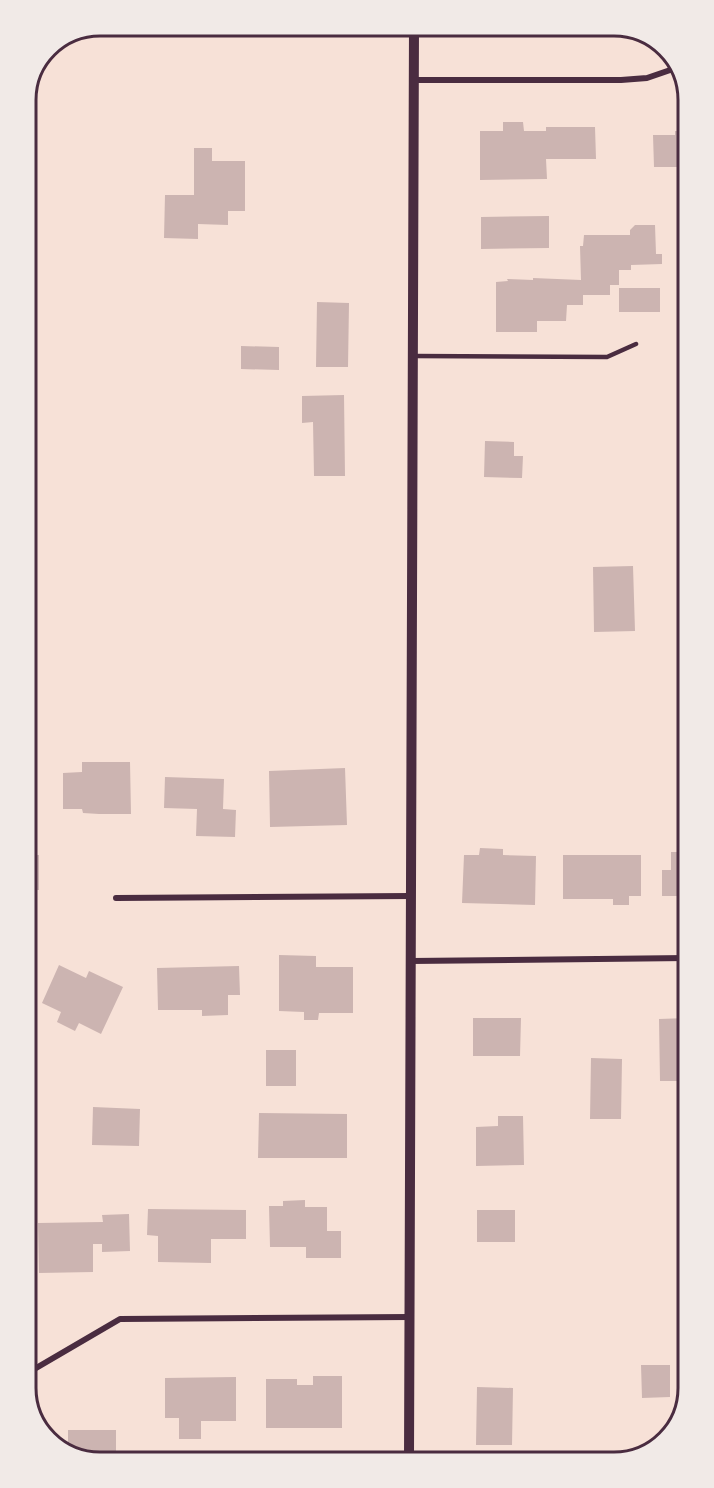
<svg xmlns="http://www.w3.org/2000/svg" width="714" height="1488" viewBox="0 0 714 1488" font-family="'Sofia Sans Condensed',sans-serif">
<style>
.building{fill:#ccb4b1}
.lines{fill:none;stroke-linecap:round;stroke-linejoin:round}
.service{stroke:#4a2c40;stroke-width:4.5}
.minor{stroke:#4a2c40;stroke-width:6}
.tertiary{stroke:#4a2c40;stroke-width:10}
.rim{fill:none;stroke:#4a2c40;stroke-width:3}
</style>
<rect width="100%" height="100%" fill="#f7e1d7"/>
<path class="building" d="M491,26H533V30L491,29Z
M588,26H612V34H588Z
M503,122H523L524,131H546V127H595L596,159H546L547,179L480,180V131H503Z
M675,131H683V167H654L653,135H675Z
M194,148H212V161H245V211H228V225L198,224V239L164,238L165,195H194Z
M549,216V248L481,249V217Z
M635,225H655L656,254H662V264L631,265V270H619V285H610V295H583V305H567L566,321H537V332H496V282L508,281L507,279L533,280V278L581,280L580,246H583L584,235H630V230Z
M619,288H660V312H619Z
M317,302L349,303L348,367H316Z
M241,346L279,347V370L241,369Z
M344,395L345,476H314L313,422L302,423V396Z
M485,441L514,442V456H523L522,478L484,477Z
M633,566L635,631L594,632L593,567Z
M82,762H130L131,814H99L83,813L82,809H63V773L82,772Z
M345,768L347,825L270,827L269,771Z
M165,777L224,779L223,809L236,810L235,837L196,836L197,809L164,808Z
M480,848L503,849V855L536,856L535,905L462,903L464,855H479Z
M671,852H686V896H662V870H671Z
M29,855H39V890H29Z
M563,855H641V896H629V905H613V899H563Z
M279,955L316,956V967H353V1013H319L318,1020H304V1012L279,1011Z
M59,965L86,978L89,971L123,987L101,1034L79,1023L75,1031L57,1022L61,1012L42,1003Z
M239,966L240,995H228V1015L202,1016V1010H158L157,968Z
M473,1018H521L520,1056H473Z
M687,1018V1081H660L659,1019Z
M266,1050H296V1086H266Z
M591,1058L622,1059L621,1119H590Z
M93,1107L140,1109L139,1146L92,1145Z
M259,1113L347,1114V1158H258Z
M498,1116H523L524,1165L476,1166V1127L498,1126Z
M305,1200V1207H327V1231H341V1258H306V1247H270L269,1206H283V1201Z
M148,1209L246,1210V1239H211V1263L158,1262V1236L147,1235Z
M477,1210H515V1242H477Z
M129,1214L130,1251L102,1252V1244H93V1272L39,1273L38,1223L103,1222L102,1215Z
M641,1365H670V1397L642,1398Z
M313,1376H342V1428H266V1379H297V1385H313Z
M236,1377V1421H201V1439H179V1418H165V1378Z
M477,1387L513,1388L512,1445H476Z
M68,1430H116V1462H95L55,1447L68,1446Z"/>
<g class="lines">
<path class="service" d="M414,356L607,357L636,344"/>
<path class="minor" d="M414,80H621L647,78L679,67
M116,898L411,896
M411,961L687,958
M31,1371L120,1319L410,1317"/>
<path class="tertiary" d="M409,1459L414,26"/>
</g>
<path d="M0 0H714V1488H0ZM100 36H614A64 64 0 0 1 678 100V1388A64 64 0 0 1 614 1452H100A64 64 0 0 1 36 1388V100A64 64 0 0 1 100 36Z" fill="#f1eae7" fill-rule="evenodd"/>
<path class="rim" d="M100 36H614A64 64 0 0 1 678 100V1388A64 64 0 0 1 614 1452H100A64 64 0 0 1 36 1388V100A64 64 0 0 1 100 36Z"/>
</svg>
